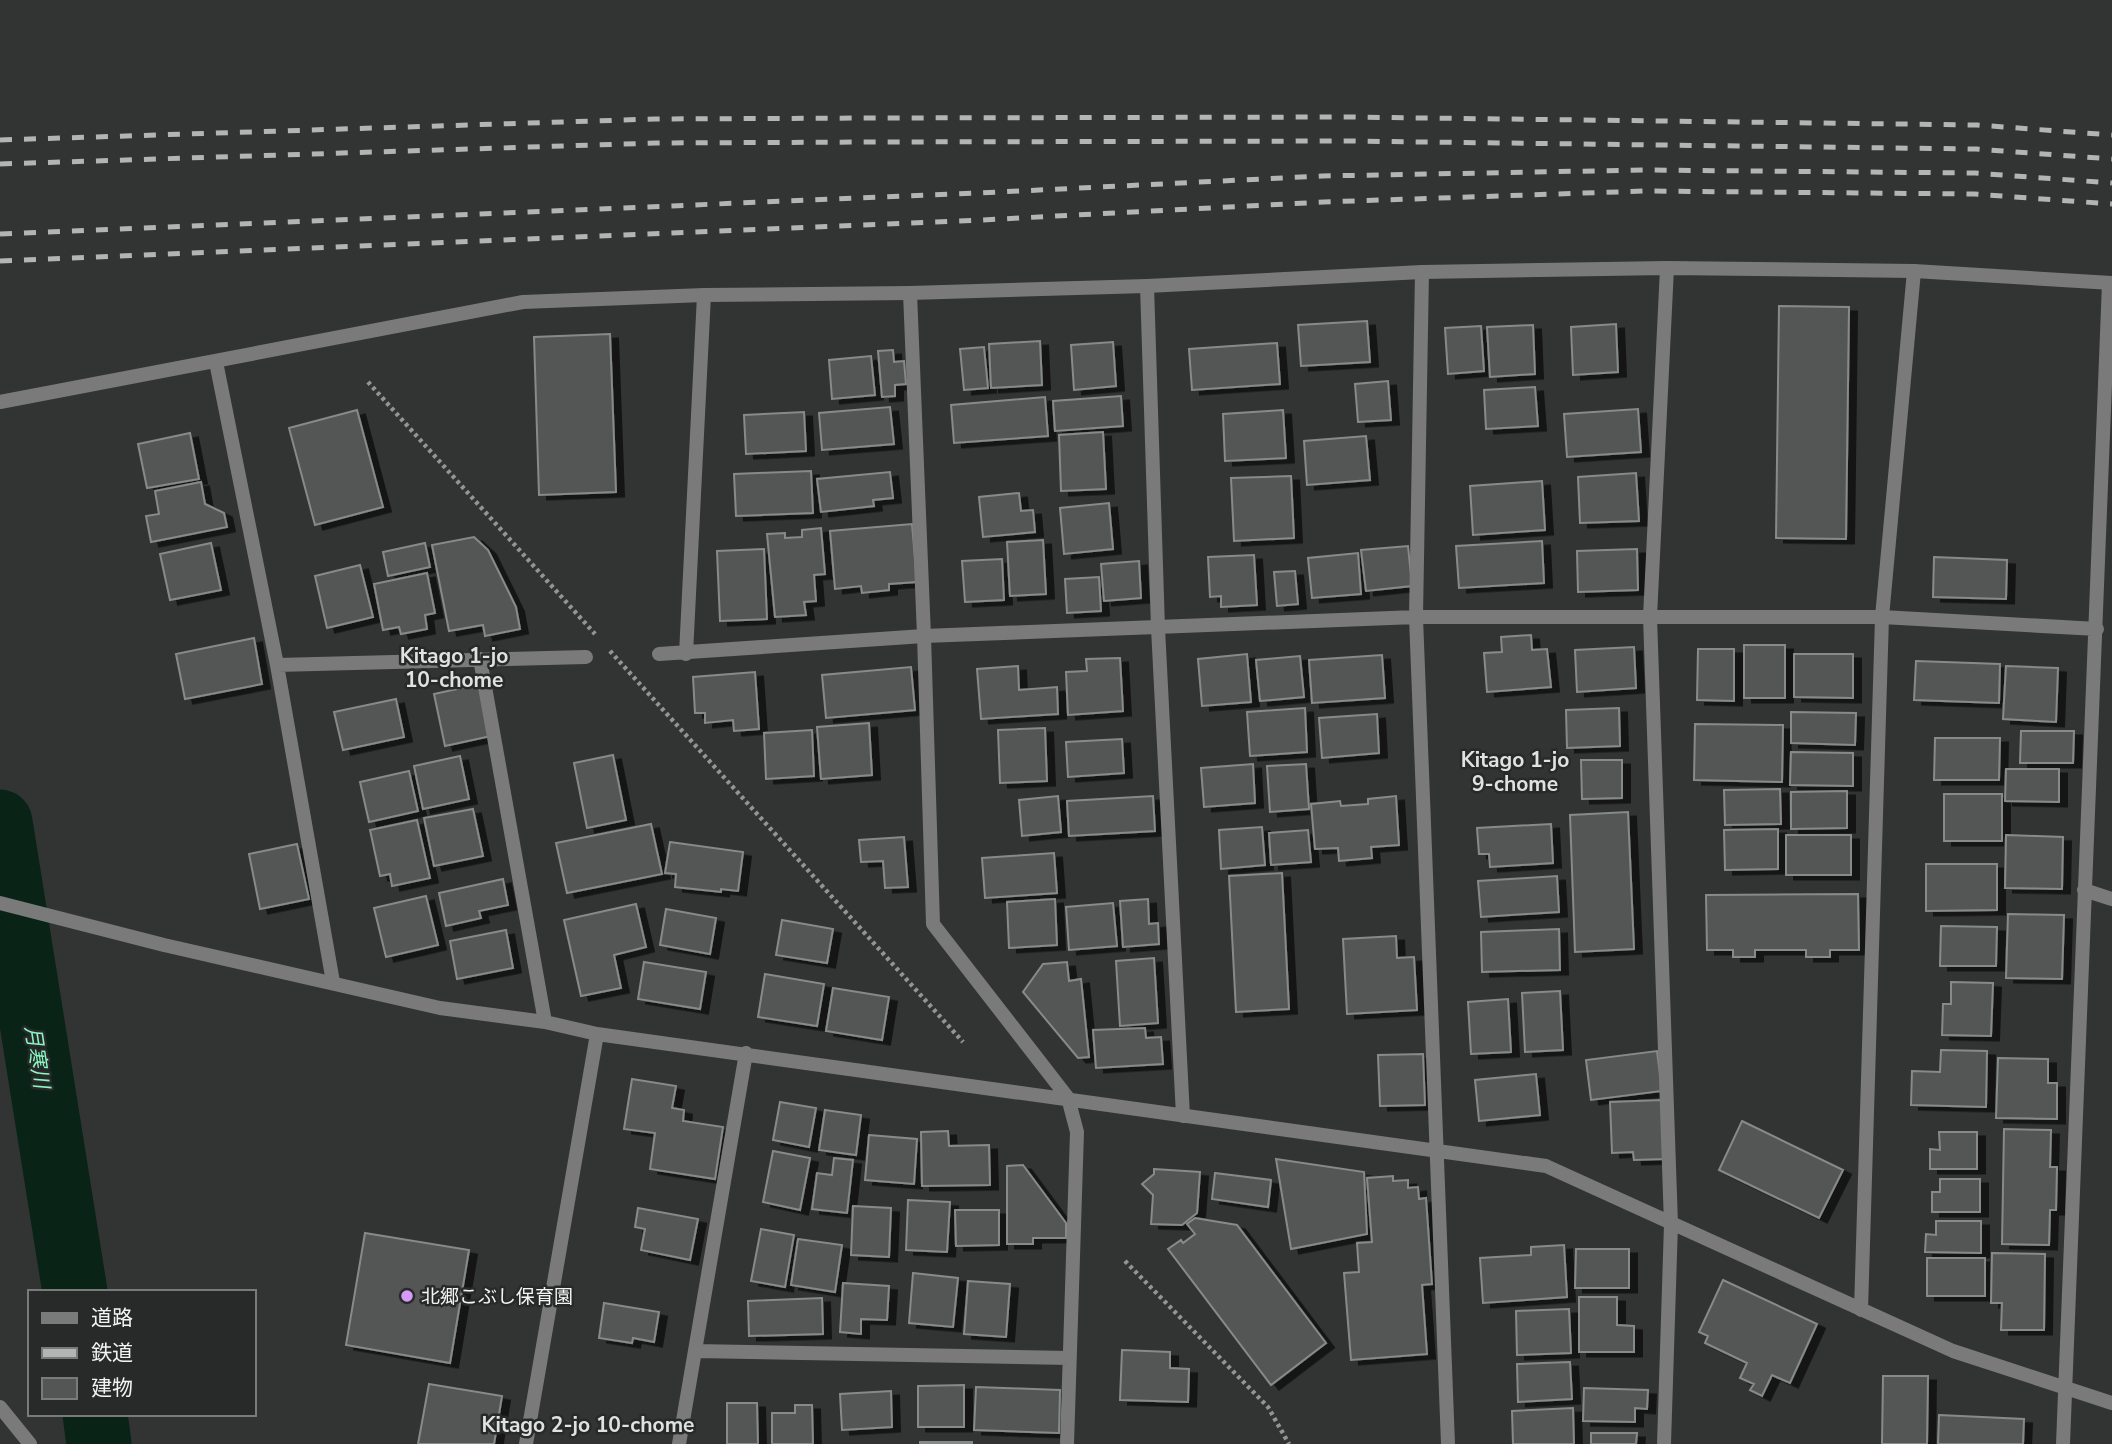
<svg xmlns="http://www.w3.org/2000/svg" width="2112" height="1444" viewBox="0 0 2112 1444" font-family="'Nunito Sans','Noto Sans JP',sans-serif">
<style>
.lines{fill:none;stroke-linecap:round;stroke-linejoin:round}
.river{stroke:#092317;stroke-width:65}
.building{fill:#535654;stroke:#868a88;stroke-width:2;filter:url(#shadow)}
.path{stroke:#929594;stroke-width:4.5;stroke-dasharray:3.5 3.5;stroke-linecap:butt}
.minor{stroke:#797a79;stroke-width:14}
.tertiary{stroke:#797a79;stroke-width:14}
.rail{stroke:#b3b5b4;stroke-width:5;stroke-dasharray:12 12;stroke-linecap:butt}
.poi-dot{fill:#d69bfa;stroke:#272a29;stroke-width:2.5}
.labels{text-anchor:middle;stroke-width:5;stroke-linejoin:round;paint-order:stroke}
.poi-label{font-size:19px;fill:#f2f4f3;stroke:#272a29;text-anchor:start}
.neighbourhood-label{font-size:21px;font-weight:bold;fill:#dee2e0;stroke:#272a29}
.water-label{font-size:21px;font-style:italic;fill:#88f7c2;stroke:#272a29}
</style>
<defs>
<filter id="shadow"><feDropShadow dx="8" dy="4.5" stdDeviation="0" flood-color="#0009"/></filter>
</defs>
<rect width="100%" height="100%" fill="#313433"/>
<g class="lines">
<path class="river" d="M0,822L75,1292
M95,1414L99,1444"/>
</g>
<path class="building" d="M1779,306L1849,307L1846,539L1776,538Z
M1367,321L1370,362L1301,366L1298,325Z
M1616,324L1618,372L1573,375L1571,327Z
M1533,325L1535,374L1490,377L1487,327Z
M1481,326L1484,371L1448,374L1445,328Z
M610,334L616,492L539,495L534,337Z
M1040,341L1042,385L991,388L989,344Z
M1113,342L1116,386L1074,390L1071,345Z
M1277,343L1280,384L1192,390L1189,349Z
M984,347L988,388L964,390L960,349Z
M893,350L894,362L904,361L906,384L895,385V396L882,397L878,351Z
M871,356L875,395L832,399L829,360Z
M1388,381L1391,420L1358,422L1355,384Z
M1535,387L1538,426L1486,429L1484,390Z
M1121,396L1123,426L1055,431L1053,401Z
M1045,397L1048,436L954,443L951,405Z
M890,407L894,444L822,450L819,413Z
M1638,409L1641,452L1567,457L1564,414Z
M357,410L383,507L315,525L289,428Z
M1283,410L1286,458L1225,461L1223,414Z
M804,412L806,451L746,454L744,415Z
M1103,432L1106,489L1061,491L1059,435Z
M190,433L199,479L147,488L138,444Z
M1366,436L1370,480L1307,485L1304,441Z
M811,471L813,513L736,516L734,474Z
M890,472L893,498L873,500L874,506L821,512L817,479Z
M1636,473L1639,521L1580,523L1578,477Z
M1291,476L1294,538L1234,541L1231,478Z
M1542,481L1545,530L1473,535L1470,486Z
M201,482L205,504L224,513L227,527L151,542L146,516L159,514L155,491Z
M1019,493L1021,511L1033,510L1035,532L983,537L979,497Z
M1109,503L1113,549L1064,554L1060,508Z
M912,524L917,582L889,584V590L862,593L861,586L835,589L830,531Z
M821,528L825,574L814,575L816,601L804,602L806,615L775,617L767,534L785,533V538L802,537V530Z
M474,537L488,550L516,607L520,629L485,636L483,625L449,631L432,545Z
M1043,540L1046,594L1010,596L1007,542Z
M1542,541L1544,583L1459,588L1456,546Z
M211,543L221,590L170,600L160,554Z
M425,543L430,567L388,576L383,552Z
M1408,546L1412,586L1366,591L1361,550Z
M764,549L767,619L720,621L717,551Z
M1637,549L1638,590L1578,592L1577,551Z
M1358,553L1361,594L1312,598L1308,558Z
M1254,555L1257,605L1221,607V596L1210,597L1208,557Z
M1934,557L2007,560L2006,599L1933,597Z
M1002,559L1004,600L965,602L962,561Z
M1139,561L1141,598L1104,601L1101,564Z
M360,565L373,617L327,628L315,576Z
M1295,571L1298,604L1277,606L1274,572Z
M427,573L435,613L425,615L427,629L401,634L399,627L383,630L374,584Z
M1099,577L1101,611L1067,613L1065,579Z
M1531,635L1532,650L1547,649L1551,687L1487,692L1484,653L1502,652L1501,637Z
M254,638L262,684L185,699L176,654Z
M1744,645H1785V698H1744Z
M1634,647L1636,688L1577,692L1575,650Z
M1698,649H1734V701L1697,700Z
M1247,654L1251,702L1202,706L1198,659Z
M1794,654H1853V698L1794,697Z
M1382,655L1385,698L1312,703L1309,660Z
M1300,656L1304,697L1260,701L1256,660Z
M1120,658L1123,711L1068,715L1066,672L1087,671L1086,659Z
M1916,661L2000,664L1999,703L1914,700Z
M1018,666L1019,690L1057,687L1058,714L981,719L977,669Z
M2006,666L2058,668L2056,722L2003,719Z
M911,667L915,710L826,718L822,675Z
M755,672L759,729L734,731L733,720L705,723V713H695L693,677Z
M480,684L491,736L445,746L434,694Z
M396,699L404,737L343,750L334,712Z
M1305,708L1307,752L1250,756L1247,712Z
M1619,708L1620,746L1567,748L1566,710Z
M1791,712L1856,713L1855,745L1791,743Z
M1377,714L1379,753L1322,758L1319,718Z
M869,723L872,775L821,779L817,727Z
M1695,724L1783,725L1782,782L1694,780Z
M1045,728L1047,781L1000,783L998,730Z
M812,730L814,776L766,779L764,733Z
M2021,731H2074L2073,763H2020Z
M1935,738H2000L1999,780H1934Z
M1122,739L1124,773L1068,777L1066,742Z
M1791,752L1853,753V786L1790,785Z
M613,755L626,820L587,828L574,763Z
M460,756L469,799L423,809L414,766Z
M1581,760H1622V798L1582,799Z
M1253,764L1255,803L1204,807L1201,768Z
M1306,764L1309,809L1270,812L1267,766Z
M2006,769H2059V802L2005,801Z
M409,771L418,811L369,822L360,782Z
M1780,789L1781,824L1725,825L1724,790Z
M1847,791V828L1791,829V792Z
M1944,794H2002V841H1944Z
M1058,796L1061,832L1022,836L1019,800Z
M1153,796L1155,831L1069,836L1067,801Z
M1396,796L1399,845L1371,847L1372,858L1339,861L1338,848L1315,849L1311,804L1340,801L1341,806L1368,804V799Z
M473,809L483,856L434,866L424,818Z
M1628,812L1634,949L1575,952L1570,815Z
M417,820L430,878L392,886L390,874L380,876L370,830Z
M651,824L662,874L567,893L556,843Z
M1551,824L1553,863L1490,867L1489,854H1479L1477,828Z
M1262,827L1265,865L1221,869L1219,830Z
M1778,829V869L1725,870L1724,830Z
M1308,830L1311,862L1271,865L1269,833Z
M1786,835H1851V875H1786Z
M2006,835L2063,837L2062,889L2005,888Z
M904,837L908,887L885,888L883,861L861,862L859,840Z
M670,842L743,852L738,891L721,889V892L675,887L676,874L665,873Z
M297,844L309,899L260,909L249,854Z
M1054,853L1057,893L985,898L982,858Z
M1926,864H1997V910L1926,911Z
M1282,873L1289,1009L1236,1012L1229,876Z
M1557,876L1559,912L1481,917L1478,881Z
M503,879L508,905L479,911L481,918L446,926L439,893Z
M1858,894L1859,950H1830V957H1806V950H1755V957H1733V950H1707L1706,895Z
M426,896L438,945L386,957L374,908Z
M1055,899L1057,945L1009,948L1007,902Z
M1148,899L1149,924L1158,923L1159,944L1123,947L1120,901Z
M1113,903L1117,946L1069,950L1066,907Z
M636,904L646,947L614,955L621,988L581,996L564,920Z
M666,909L716,918L710,954L660,945Z
M2008,914L2064,915L2062,979L2006,978Z
M782,920L833,929L827,963L776,955Z
M1941,926L1997,927L1996,966H1940Z
M1559,929L1560,970L1482,972L1481,932Z
M506,930L513,968L457,979L450,941Z
M1396,936L1397,958L1414,957L1417,1010L1347,1014L1343,939Z
M1154,958L1158,1023L1120,1026L1116,961Z
M644,962L706,972L700,1009L638,999Z
M1067,962L1069,981L1081,979L1089,1057L1078,1058L1023,992L1043,964Z
M765,974L824,984L817,1026L758,1017Z
M1951,982L1993,983L1991,1036L1942,1035L1943,1004H1951Z
M833,988L889,997L882,1040L826,1031Z
M1560,991L1563,1050L1525,1052L1522,993Z
M1508,999L1511,1052L1471,1054L1468,1002Z
M1145,1028L1146,1038L1161,1037L1163,1064L1096,1068L1093,1030Z
M1941,1050L1987,1051L1986,1107L1911,1105L1912,1071L1940,1072Z
M1657,1051L1662,1091L1591,1100L1586,1060Z
M1423,1054L1425,1105L1380,1106L1378,1055Z
M1998,1058L2048,1059V1083H2057V1119L1996,1118Z
M1536,1074L1540,1115L1479,1121L1475,1080Z
M632,1079L676,1086L672,1108L684,1110L683,1121L723,1127L715,1179L650,1169L655,1133L624,1129Z
M1662,1100L1664,1159L1634,1160L1633,1152L1612,1153L1610,1102Z
M780,1102L816,1108L809,1147L773,1140Z
M825,1110L861,1115L856,1155L819,1150Z
M1742,1121L1843,1170L1819,1218L1719,1170Z
M2004,1129L2051,1130L2050,1167H2057L2056,1210H2050L2049,1245L2002,1244Z
M948,1131L949,1146L989,1145L990,1185L922,1186L921,1132Z
M1939,1132H1977V1169H1930V1149L1940,1150Z
M869,1135L917,1139L914,1184L865,1180Z
M773,1151L810,1158L800,1210L763,1202Z
M834,1158L853,1160L847,1213L812,1209L817,1173L832,1175Z
M1276,1159L1364,1172L1367,1234L1291,1249Z
M1023,1165L1066,1223V1238H1033V1244H1007V1166Z
M1154,1169L1200,1172L1197,1213L1182,1225L1151,1224L1153,1195L1142,1184L1154,1174Z
M1215,1173L1271,1180L1268,1207L1212,1199Z
M1393,1176V1181L1408,1180V1188L1418,1187L1419,1199L1426,1198L1432,1284L1422,1285L1427,1354L1351,1360L1344,1273L1359,1272L1357,1243L1372,1242L1367,1178Z
M1940,1179H1980V1212H1932V1192H1940Z
M908,1200L950,1202L947,1252L906,1250Z
M853,1206L891,1208L889,1257L851,1255Z
M638,1208L698,1219L690,1260L641,1250L645,1229L635,1227Z
M955,1210H999V1245L956,1246Z
M1195,1218L1237,1225L1326,1343L1271,1385L1168,1249L1181,1240L1183,1243L1195,1234L1187,1224Z
M1936,1221H1981V1253L1925,1252L1926,1234L1936,1235Z
M761,1229L794,1235L785,1287L751,1281Z
M365,1233L469,1250L450,1363L346,1345Z
M798,1239L842,1245L835,1292L791,1285Z
M1564,1245L1567,1297L1483,1303L1480,1258L1531,1255V1247Z
M1576,1249H1629V1288H1575Z
M1992,1253L2045,1254L2044,1330H2001L2002,1303H1991Z
M1927,1258H1985V1296H1927Z
M913,1273L958,1278L953,1327L909,1323Z
M1723,1280L1817,1324L1790,1383L1772,1375L1762,1396L1750,1390L1754,1384L1740,1378L1747,1363L1705,1343L1708,1336L1699,1332Z
M968,1281L1010,1284L1006,1337L964,1334Z
M843,1283L889,1286L887,1320L861,1319V1334L840,1332Z
M1579,1297H1617V1325L1634,1326V1352H1579Z
M822,1298L823,1334L749,1336L748,1301Z
M604,1303L659,1312L654,1342L633,1338L632,1343L599,1338Z
M1569,1309L1571,1353L1517,1355L1516,1311Z
M1122,1350L1170,1352V1368L1189,1369L1188,1402L1120,1400Z
M1570,1362L1572,1399L1518,1402L1517,1364Z
M1883,1376H1928L1927,1444H1882Z
M429,1384L502,1396L494,1444H418Z
M964,1385V1427H918V1386Z
M976,1387L1060,1390L1059,1433L974,1430Z
M1584,1388L1648,1390L1647,1409L1635,1408V1422L1583,1421Z
M891,1391L892,1427L842,1430L840,1394Z
M727,1403H757L758,1444H727Z
M795,1405H812L813,1444H772V1413H795Z
M1573,1408L1574,1444H1513L1512,1411Z
M1939,1415L2024,1419L2023,1444H1938Z
M1591,1433H1637L1636,1444H1591Z
M920,1442H972V1444H920Z"/>
<g class="lines">
<path class="path" d="M368,382L595,634
M610,651L963,1042
M1125,1261L1268,1407L1289,1444"/>
<path class="minor" d="M1422,272L1416,617L1448,1444
M1147,286L1158,628L1183,1116
M910,293L924,636L933,924L1068,1098L1077,1132L1067,1444
M216,362L277,665L333,982
M659,654L924,636L1416,617H1882L2097,629
M686,654L704,295
M480,659L545,1022
M277,665L586,657
M2084,890L2112,899
M0,903L164,945L440,1008L545,1022L597,1034L1546,1166L1953,1351L2112,1403
M1861,1310L1882,617L1914,271
M695,1351L1069,1358
M0,1407L30,1444
M526,1444L597,1034
M679,1444L746,1053
M1664,1444L1671,1224L1650,617L1667,268
M2063,1444L2109,283"/>
<path class="tertiary" d="M0,402L523,302L704,295L910,293L1147,286L1422,272L1667,268L1914,271L2112,283"/>
<path class="rail" d="M0,140L655,119L874,118L1346,117L1977,125L2112,135
M0,164L656,143L875,142L1346,141L1976,149L2112,159
M0,234L979,193L1322,176L1644,170L1975,173L2112,183
M0,261L981,220L1324,202L1644,191L1974,194L2112,204"/>
</g>
<circle class="poi-dot" cx="407" cy="1296" r="7"/>
<g class="labels">
<g class="poi-label">
<text x="421" y="1303">北郷こぶし保育園</text>
</g>
<g class="neighbourhood-label">
<text x="454" y="663">Kitago 1-jo<tspan x="454" dy="24">10-chome</tspan></text>
<text x="1515" y="767">Kitago 1-jo<tspan x="1515" dy="24">9-chome</tspan></text>
<text x="588" y="1432">Kitago 2-jo 10-chome</text>
</g>
<g class="water-label">
<text transform="translate(37 1057) rotate(81)" y="7">月寒川</text>
</g>
</g>
<rect x="28" y="1290" width="228" height="126" fill="#272a29" stroke="#787b7a" stroke-width="2"/>
<rect x="42" y="1313" width="35" height="10" fill="#797a79" stroke="#787b7a" stroke-width="2"/>
<text x="91" y="1325" font-size="21" fill="#f2f4f3">道路</text>
<rect x="42" y="1348" width="35" height="10" fill="#b3b5b4" stroke="#787b7a" stroke-width="2"/>
<text x="91" y="1360" font-size="21" fill="#f2f4f3">鉄道</text>
<rect x="42" y="1378" width="35" height="21" fill="#535654" stroke="#787b7a" stroke-width="2"/>
<text x="91" y="1395" font-size="21" fill="#f2f4f3">建物</text>
</svg>
